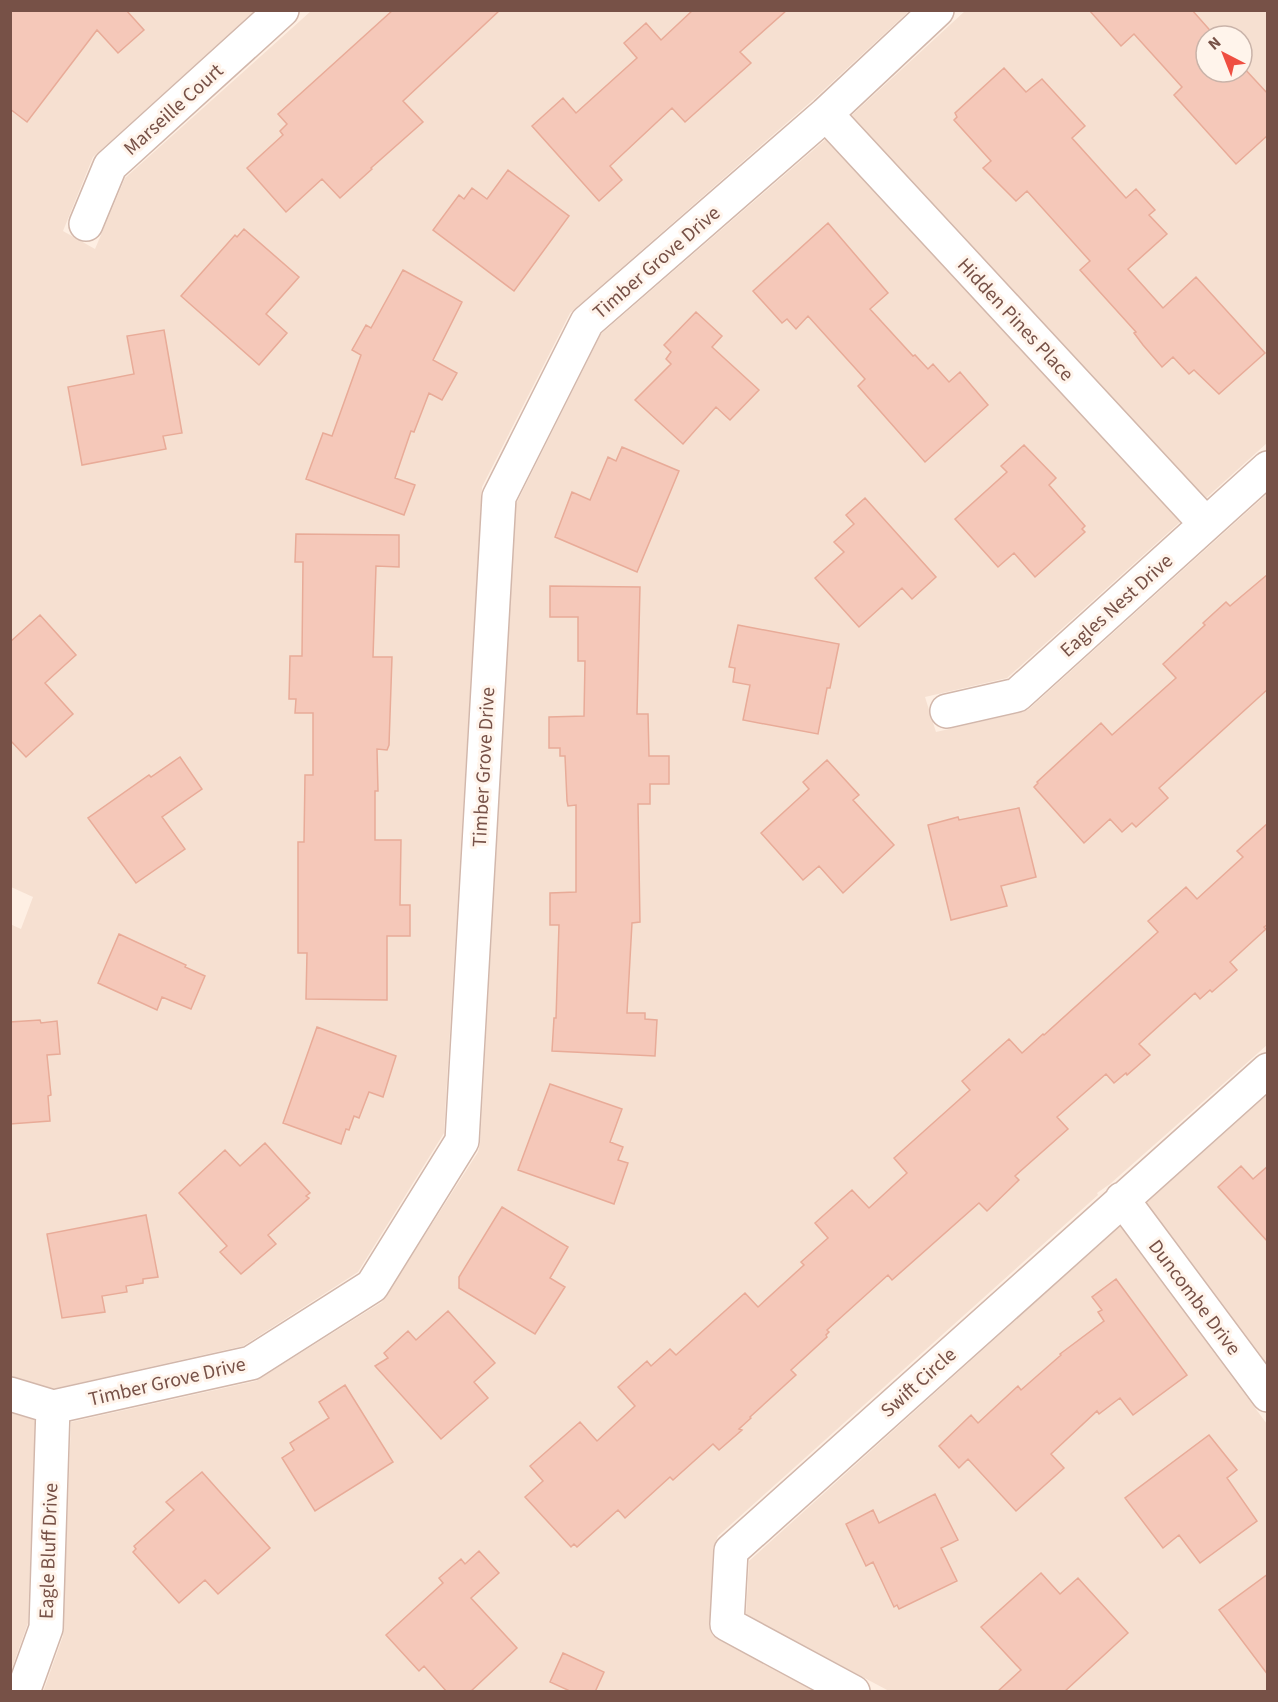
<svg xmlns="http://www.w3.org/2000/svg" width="1278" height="1702" viewBox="0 0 1278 1702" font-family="'Source Sans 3',sans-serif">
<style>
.residential{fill:#f6e0d1;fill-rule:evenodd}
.building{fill:#f5c8b9;stroke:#e8ab98;stroke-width:1.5}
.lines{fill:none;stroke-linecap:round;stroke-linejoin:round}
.minor-casing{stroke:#d2b7ab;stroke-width:36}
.minor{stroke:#fff;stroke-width:33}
.labels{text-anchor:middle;stroke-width:6;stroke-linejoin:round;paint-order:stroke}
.street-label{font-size:20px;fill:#775147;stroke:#fff4eb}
</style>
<rect width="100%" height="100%" fill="#feefe3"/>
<path class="residential" d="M11,11H254L93,157L63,231L95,249L125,178L311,11H909L814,99L570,313L482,487L444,1133L358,1272L243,1346L52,1389L11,1376L10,924L21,929L33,897L11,887Z
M965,11H1267V443L1205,499L851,116ZM1206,36H1242V72H1206Z
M826,139L1180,522L1007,678L925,697L936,732L1022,712L1029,709L1267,494V1045L1110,1184L1097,1193L1098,1195L718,1536L713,1548L710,1621L721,1640L817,1691L43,1692L63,1636L71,1422L256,1381L382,1302L478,1152L480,1144L516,504L601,334Z
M1267,1095V1367L1146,1203Z
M1120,1226L1267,1424V1691H889L746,1615L749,1561Z
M11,1413L35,1420L28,1623L11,1671Z"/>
<path class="building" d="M10,10H126L144,30L118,53L97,30L27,122L10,109Z
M393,10H500L403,101L423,122L371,168L372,169L340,198L322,179L286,212L247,168L283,135L280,131L287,124L278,114Z
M693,10H787L740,52L751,63L685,122L672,108L610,166L622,180L599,201L532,126L563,98L576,113L637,58L624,43L646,23L661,40Z
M1089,10H1192L1215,36H1206V72H1242V66L1268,94V135L1236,164L1174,95L1182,87L1134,34L1121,46Z
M1004,68L1026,92L1042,79L1085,126L1072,138L1126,198L1136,189L1155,210L1149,215L1167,234L1128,269L1163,308L1196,277L1265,353L1219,394L1194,370L1189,374L1173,357L1162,367L1143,345L1134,333L1136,332L1080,270L1090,261L1027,191L1016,201L983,168L991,161L954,120L957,117L955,113Z
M508,170L569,216L514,291L433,230L459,195L464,199L472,188L487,199Z
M828,223L888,293L870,309L913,356L915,355L928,369L933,364L949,382L960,372L988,405L925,462L858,386L865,379L808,316L796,329L787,319L782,323L753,291Z
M244,229L299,277L266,314L287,333L259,365L181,296L235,235L237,237Z
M403,270L462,302L433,360L457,373L442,400L429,393L414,432L411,431L395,478L415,485L404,515L306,479L323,433L332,436L361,355L352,350L366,325L371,328Z
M696,312L722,336L712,347L759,390L730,420L716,407L683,444L635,400L671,364L666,359L671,352L664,345Z
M164,330L182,433L163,436L166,449L82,465L68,387L134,374L127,336Z
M1024,445L1056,478L1049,485L1085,526L1082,529L1085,532L1035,577L1014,553L998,567L955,519L1007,472L1001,466Z
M622,447L679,471L637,572L555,537L572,492L590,500L608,457L616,461Z
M865,498L936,577L912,599L902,588L859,627L815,578L844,552L834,542L854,524L846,515Z
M296,534L399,535V567L376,566L373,657H392L389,745L387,750L377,749L378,791H375V840H401L400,905H410V936H387V1000L306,999L307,953H298V842H304L305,775H313V713H295L296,699H289L290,656H302L303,562H295Z
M1268,574V689L1159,788L1168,798L1136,827L1132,823L1122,832L1110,819L1084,843L1034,787L1038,783L1037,782L1101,723L1112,735L1176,678L1163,664L1205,625L1203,623L1226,602L1230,606Z
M550,586L640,587L637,714H648L649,756H669V784H650V804H638L640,922L632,923L627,1013H645V1019L657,1020L655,1056L552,1051L554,1018H556L559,925H550V893L576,892V805L568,806L567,801L565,756H560V748H549V717L584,716L585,661H578V617H550Z
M40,615L76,655L45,683L73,714L26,757L10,740V642Z
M738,625L839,644L830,688H827L818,734L743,720L750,685L733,682L735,668L729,667Z
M180,757L202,789L162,817L185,849L136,883L88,818L149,775L151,777Z
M827,760L859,795L853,800L894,845L843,893L819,866L803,880L761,833L809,789L803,782Z
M1019,808L1036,877L1001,886L1007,906L951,920L928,825L958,817L959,820Z
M1268,823V924L1264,927L1266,929L1230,962L1237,970L1212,992L1210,990L1200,999L1195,993L1139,1044L1150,1055L1127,1075L1126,1073L1114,1083L1106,1074L1057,1117L1068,1129L1015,1176L1019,1180L987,1211L979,1203L892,1280L888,1275L827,1330L829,1332L826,1335L827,1337L791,1370L796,1375L750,1417L751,1418L739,1429L742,1430L719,1450L713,1444L673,1480L670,1477L625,1518L618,1510L577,1547L574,1544L571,1547L525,1497L543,1481L530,1466L580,1422L597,1441L635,1406L618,1387L647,1361L651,1366L670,1349L676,1355L745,1293L758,1307L804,1265L801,1262L828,1238L815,1223L852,1190L869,1208L907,1173L894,1158L970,1090L962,1081L1009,1039L1022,1053L1043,1034L1044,1035L1158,932L1148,921L1186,887L1197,899L1243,857L1237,851Z
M119,934L186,965L185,967L205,976L191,1009L162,997L157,1010L98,983Z
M40,1020L41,1023L57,1021L60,1054L47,1055L51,1095L48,1096L50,1121L10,1124V1022Z
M317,1027L396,1056L383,1097L369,1092L359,1118L354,1116L349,1130L346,1129L341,1144L283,1123Z
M550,1084L622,1109L610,1142L623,1147L618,1160L628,1163L614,1204L518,1170Z
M265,1143L310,1193L306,1196L309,1198L268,1235L276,1244L241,1274L220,1252L227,1246L179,1193L225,1150L240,1166Z
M1241,1166L1253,1179L1268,1166V1242L1218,1187Z
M502,1207L568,1247L550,1278L565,1287L535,1334L459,1288V1277Z
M146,1215L158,1277L143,1279V1283L126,1286L127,1292L102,1296L105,1312L62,1318L47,1234Z
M1116,1279L1187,1375L1133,1415L1120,1398L1099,1414L1097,1411L1051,1454L1064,1468L1016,1511L968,1459L959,1468L939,1446L971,1415L978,1423L1018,1386L1021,1390L1061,1355L1060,1354L1104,1321L1098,1312L1102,1310L1092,1297Z
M448,1311L495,1363L474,1382L488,1398L441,1439L375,1366L388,1358L384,1353L408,1331L416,1340Z
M345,1385L393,1462L315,1511L282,1458L294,1450L290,1443L329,1418L319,1402Z
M1209,1435L1237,1470L1227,1478L1257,1521L1200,1563L1179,1535L1163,1548L1125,1498Z
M202,1472L270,1548L218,1594L205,1580L179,1603L133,1552L136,1549L134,1546L174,1510L166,1502Z
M935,1494L958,1540L941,1548L957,1581L899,1609L897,1605L894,1607L873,1562L866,1566L846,1524L873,1510L879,1523Z
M479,1551L499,1573L471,1598L517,1648L470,1692H447L424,1666L419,1671L386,1635L443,1583L439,1578L461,1559L465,1564Z
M1041,1573L1060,1594L1078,1578L1128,1633L1064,1692H997L1021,1670L981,1627Z
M1268,1574V1675L1219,1610Z
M563,1653L604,1672L595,1692H572L550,1682Z"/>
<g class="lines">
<g class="minor-casing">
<path id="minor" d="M826,114L1206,524
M86,224L110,166L282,10
M947,711L1017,695L1268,468
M1122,1199L1268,1395
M10,1394L53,1407L251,1363L372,1286L462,1141L499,497L587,322L826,114L937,10
M23,1692L46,1628L53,1407
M853,1692L727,1624L731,1551L1268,1070"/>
</g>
<use href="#minor" class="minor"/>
</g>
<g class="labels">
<g class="street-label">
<text transform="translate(173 109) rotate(-42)" y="7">Marseille Court</text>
<text transform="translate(656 262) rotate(-41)" y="7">Timber Grove Drive</text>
<text transform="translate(1016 319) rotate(47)" y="7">Hidden Pines Place</text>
<text transform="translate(1116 605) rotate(-42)" y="7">Eagles Nest Drive</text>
<text transform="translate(483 767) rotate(-87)" y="7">Timber Grove Drive</text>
<text transform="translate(1195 1297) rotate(53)" y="7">Duncombe Drive</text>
<text transform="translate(167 1381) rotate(-13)" y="7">Timber Grove Drive</text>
<text transform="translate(918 1382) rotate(-42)" y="7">Swift Circle</text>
<text transform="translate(48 1551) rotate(-88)" y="7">Eagle Bluff Drive</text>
</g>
</g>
<rect width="1278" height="1702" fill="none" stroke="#775147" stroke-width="24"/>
<g transform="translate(1224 54) rotate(318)"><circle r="28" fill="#fff4eb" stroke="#c9b3a9" stroke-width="1.5"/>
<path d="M0-4.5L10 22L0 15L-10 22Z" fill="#ef4e41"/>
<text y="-9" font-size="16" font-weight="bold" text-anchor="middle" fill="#775147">N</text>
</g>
</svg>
